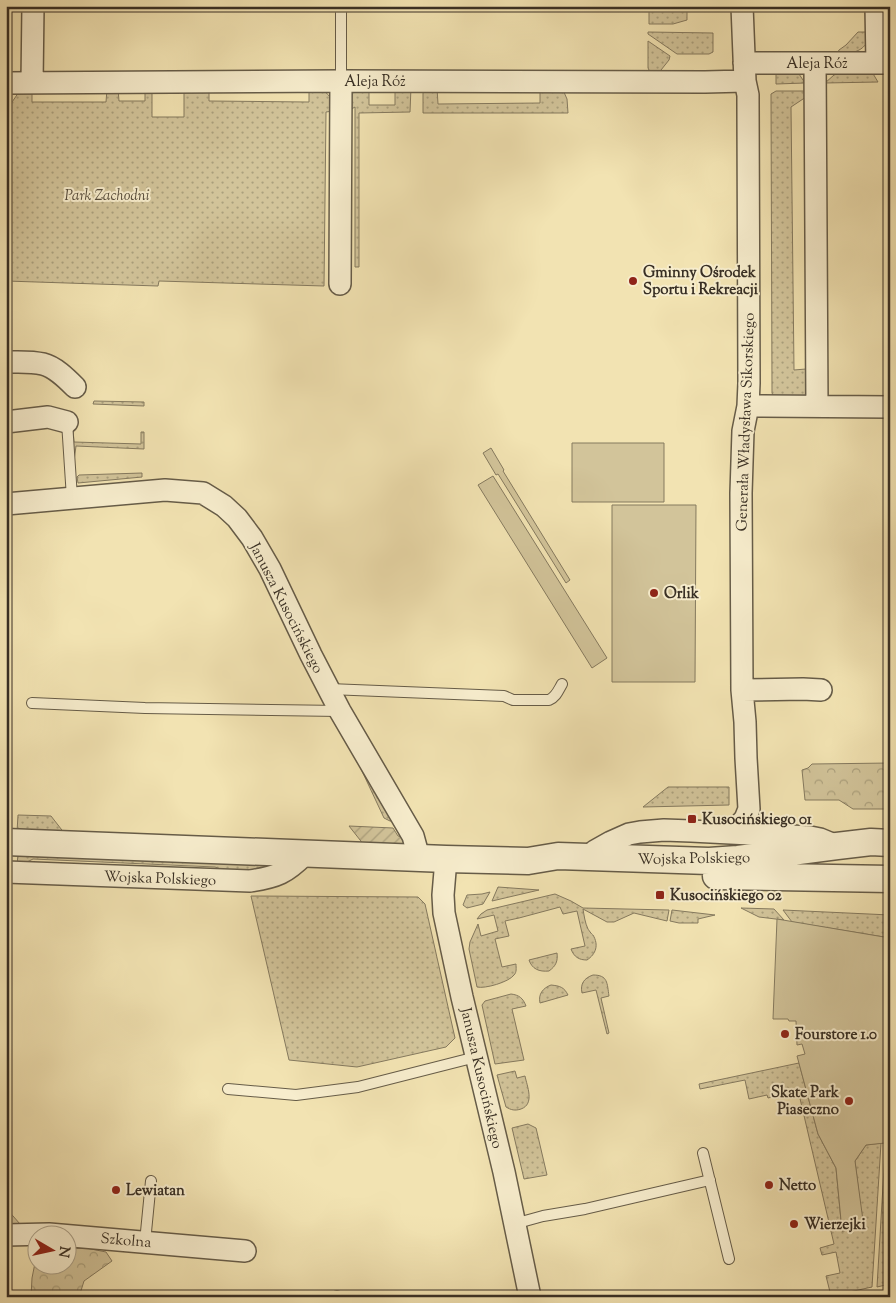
<svg xmlns="http://www.w3.org/2000/svg" width="896" height="1303" viewBox="0 0 896 1303" font-family="'Sorts Mill Goudy',serif">
<style>
.grass{fill:url(#grass-dots);stroke:#857a5f}
.forest{fill:url(#forest-crowns);stroke:#857a5f}
.garden{fill:url(#garden-furrows);stroke:#857a5f}
.pitch{fill:#d2c49a;stroke:#857a5f}
.lines{fill:none;stroke-linecap:round;stroke-linejoin:round}
.service-casing{stroke:#665c48;stroke-width:12}
.minor-casing{stroke:#665c48;stroke-width:24}
.tertiary-casing{stroke:#665c48;stroke-width:29}
.service{stroke:#f7edcd;stroke-width:10}
.minor{stroke:#f7edcd;stroke-width:21}
.tertiary{stroke:#f7edcd;stroke-width:26}
.poi-dot{fill:#8f2418;stroke:#f7edcd;stroke-width:2}
.labels{text-anchor:middle;stroke-width:4;stroke-linejoin:round;paint-order:stroke}
.street-label{font-size:15px;fill:#382f24;stroke:#f7edcd}
.park-label{font-size:15px;font-style:italic;fill:#574d3c;stroke:#f7edcd}
.poi-label{font-size:15px;font-weight:bold;fill:#382f24;stroke:#f7edcd;text-anchor:start}
</style>
<defs>
<pattern id="grass-dots" width="8" height="8" patternUnits="userSpaceOnUse" patternTransform="scale(1.25)"><rect width="8" height="8" fill="#d2c49a"/><path d="M2 2h.1M6 6h.1" fill="none" stroke="#aba07d" stroke-width="1.8" stroke-linecap="round"/></pattern>
<pattern id="forest-crowns" width="20" height="18" patternUnits="userSpaceOnUse" patternTransform="scale(1.25)"><rect width="20" height="18" fill="#d2c49a"/><path d="M2 6a3 3 0 1 1 6 0M12 15a3 3 0 1 1 6 0" fill="none" stroke="#aba07d"/></pattern>
<pattern id="garden-furrows" width="10" height="10" patternUnits="userSpaceOnUse" patternTransform="scale(1.25)"><rect width="10" height="10" fill="#d2c49a"/><path d="M-1 1l2-2M0 10L10 0M9 11l2-2" fill="none" stroke="#aba07d"/></pattern>
</defs>
<rect width="100%" height="100%" fill="#f2e3b2"/>
<filter id="stains"><feTurbulence type="fractalNoise" baseFrequency=".004" numOctaves="4"/><feColorMatrix values="0 0 0 0 .2 0 0 0 0 .09 0 0 0 0 .02 0 0 0 .5 -.17"/></filter>
<radialGradient id="worn" r=".72"><stop offset=".6" stop-color="#630" stop-opacity="0"/><stop offset="1" stop-color="#630" stop-opacity=".3"/></radialGradient>
<path class="grass" d="M649,6H687V20L673,24H649Z
M648,32L713,33V52L709,54H677L648,34Z
M858,32H871C866,52 855,53 837,54L839,50L846,45Z
M648,41L670,56L669,60L657,75L650,72L648,68Z
M794,72L799,74L805,83L776,84V73Z
M872,72L878,82L825,83L834,75L840,73Z
M411,87L410,112L359,113V267H355V107L348,111L350,97L356,89L369,90V105H395V90Z
M540,87L563,90L567,99L568,113H423V90L437,88L438,104L540,103Z
M145,88H152V117H184V88L209,89V101L309,102V89C325,89 333,94 333,111L326,112L324,286L159,281L158,286L6,281V105H10L21,89H32V102H106L107,89H118L119,101H145Z
M776,91H808L809,95L791,107L794,370L806,369V394L802,398L774,397L772,393L771,94Z
M94,401L144,402V406L93,404Z
M71,429H73L74,442L141,444V432H144V449L76,446L74,461Z
M142,473V477L78,483L77,477L79,475Z
M340,724L397,821H390L384,818Z
M668,787H729V805L643,807Z
M18,815L51,816L65,834L17,832Z
M18,854L280,863L276,867L233,874L215,867L33,859L19,866L17,865Z
M498,887L539,890L492,901Z
M490,892L483,904L467,908L463,905L467,895L482,894Z
M555,894L571,901L583,908L669,910L667,921L634,913L614,922H607L583,909C584,915 585,923 588,929C588,929 592,935 593,935C599,945 596,954 587,960C579,960 574,957 571,949L585,946L577,911L563,914L560,907L519,918L505,921L509,936L495,939L502,967L516,964C516,968 517,972 514,975C509,982 485,989 477,987L469,949L470,942L478,924L481,936L498,931L494,915L477,919L481,914L487,910Z
M251,896L418,897L425,904L455,1038L446,1047L357,1067L289,1060Z
M741,908L774,909L784,920L759,917Z
M672,910L715,915L698,919V923H679L670,921Z
M783,910L890,915V938L792,922Z
M557,953C558,961 556,966 549,971C539,972 532,969 529,960Z
M593,975C608,975 607,983 609,996L601,998L609,1033L607,1034L596,990L582,993C580,984 584,978 593,975Z
M551,985C560,986 564,987 568,995L540,1003C538,994 543,988 551,985Z
M511,994C519,995 523,998 526,1006L512,1009L524,1060L495,1064L482,1005L485,1001Z
M799,1063L818,1134L836,1168L842,1231L863,1228L855,1161L866,1145L881,1143L872,1287L831,1296L826,1276L840,1273L836,1252L822,1255L820,1248L834,1244L798,1090L768,1098L767,1095L749,1099L745,1080L700,1089L699,1084Z
M890,1067V1284L877,1287Z
M515,1071L517,1078L525,1076C527,1086 535,1104 521,1109C515,1111 511,1110 506,1107L497,1075Z
M528,1124L536,1128L547,1175L524,1179L512,1128Z"/>
<path class="forest" d="M890,763V809H853L839,800H805L802,770L808,768L812,764Z
M6,1208L20,1224L6,1229Z
M86,1248L106,1252L112,1261L84,1281L79,1297H31L32,1278L37,1253L38,1266H68V1249Z"/>
<path class="garden" d="M349,826L393,828L398,836L405,837L403,845H364Z"/>
<path class="pitch" d="M572,443H664V502H572Z
M491,448L504,470L503,471L570,580L566,583L498,474L496,475L483,453Z
M493,476L607,658L592,668L478,485Z
M612,505H696L695,682H612Z
M777,919L890,938V1067L885,1143L866,1145L855,1161L864,1228L842,1231L836,1168L818,1134L797,1056L805,1054L802,1044L797,1045L796,1021H789L788,1019H773Z"/>
<g class="lines">
<g class="service-casing">
<path id="service" d="M341,81V6
M67,422L72,498
M329,689L504,696L513,700H549C556,697 558,691 562,684
M32,703L145,708L340,711
M228,1089L296,1095L358,1087L476,1057
M703,1153L729,1259
M514,1224L543,1216L585,1209L710,1180
M145,1242L151,1181
M337,1297V1296"/>
</g>
<g class="minor-casing">
<path id="minor" d="M876,6L877,63
M744,63H890
M815,63L817,406
M6,83L341,81L705,82L745,81
M32,83L33,6
M340,284L341,81
M6,362C18,362 31,361 43,364C55,367 66,378 75,387
M748,406L890,407
M6,422L48,417L67,422
M6,504L165,490L203,493L224,506L237,518L252,538L270,569L311,655L340,711L413,836L419,858
M742,690L803,689L821,690
M732,833L745,819L749,809L746,758L745,722L742,690L741,493L743,431L748,406L749,383L748,103V95L745,81L742,6
M587,858L595,851L611,842L629,834L640,832L664,830L691,831L810,837L820,839L832,844
M446,859L443,895L444,913L462,997L504,1172L530,1297
M6,872L250,881C277,877 286,873 305,854
M6,1235L49,1234L245,1251"/>
</g>
<g class="tertiary-casing">
<path id="tertiary" d="M6,842L446,859L528,861L558,856L709,861L738,859L837,846L871,842L890,843
M716,876L890,879"/>
</g>
<use href="#service" class="service"/>
<use href="#minor" class="minor"/>
<use href="#tertiary" class="tertiary"/>
</g>
<g class="poi-dot">
<circle cx="633" cy="281" r="5"/>
<circle cx="654" cy="593" r="5"/>
<rect x="687" y="814" width="10" height="10" rx="2.5"/>
<rect x="655" y="890" width="10" height="10" rx="2.5"/>
<circle cx="785" cy="1034" r="5"/>
<circle cx="849" cy="1101" r="5"/>
<circle cx="769" cy="1185" r="5"/>
<circle cx="116" cy="1190" r="5"/>
<circle cx="794" cy="1224" r="5"/>
</g>
<g class="labels">
<g class="street-label">
<text x="817" y="68">Aleja Róż</text>
<text x="375" y="86">Aleja Róż</text>
<text transform="translate(745 422) rotate(-88)" y="5">Generała Władysława Sikorskiego</text>
<text transform="translate(287 608) rotate(63)" y="5">Janusza Kusocińskiego</text>
<text transform="translate(694 858) rotate(-1)" y="5">Wojska Polskiego</text>
<text transform="translate(160 878) rotate(2)" y="5">Wojska Polskiego</text>
<text transform="translate(482 1078) rotate(77)" y="5">Janusza Kusocińskiego</text>
<text transform="translate(126 1240) rotate(5)" y="5">Szkolna</text>
</g>
<g class="park-label">
<text x="107" y="200">Park Zachodni</text>
</g>
<g class="poi-label">
<text x="643" y="277">Gminny Ośrodek<tspan x="643" dy="17">Sportu i Rekreacji</tspan></text>
<text x="664" y="598">Orlik</text>
<text x="702" y="824">Kusocińskiego 01</text>
<text x="670" y="900">Kusocińskiego 02</text>
<text x="795" y="1039">Fourstore 1.0</text>
<text x="839" y="1097" text-anchor="end">Skate Park<tspan x="839" dy="17">Piaseczno</tspan></text>
<text x="779" y="1190">Netto</text>
<text x="126" y="1195">Lewiatan</text>
<text x="804" y="1229">Wierzejki</text>
</g>
</g>
<rect width="896" height="1303" fill="none" stroke="#f2e3b2" stroke-width="25"/>
<rect x="8" y="8" width="881" height="1288" fill="none" stroke="#382f24" stroke-width="2.5"/>
<rect x="12" y="12" width="871" height="1278" fill="none" stroke="#382f24"/>
<g transform="translate(52 1250) rotate(99)"><circle r="24" fill="#f7edcd" stroke="#aba189"/>
<path d="M0-4L9 19L0 12L-9 19Z" fill="#8f2418"/>
<text y="-8" font-size="14" font-weight="bold" text-anchor="middle" fill="#382f24">N</text>
</g>
<rect width="100%" height="100%" filter="url(#stains)"/>
<rect width="100%" height="100%" fill="url(#worn)"/>
</svg>
